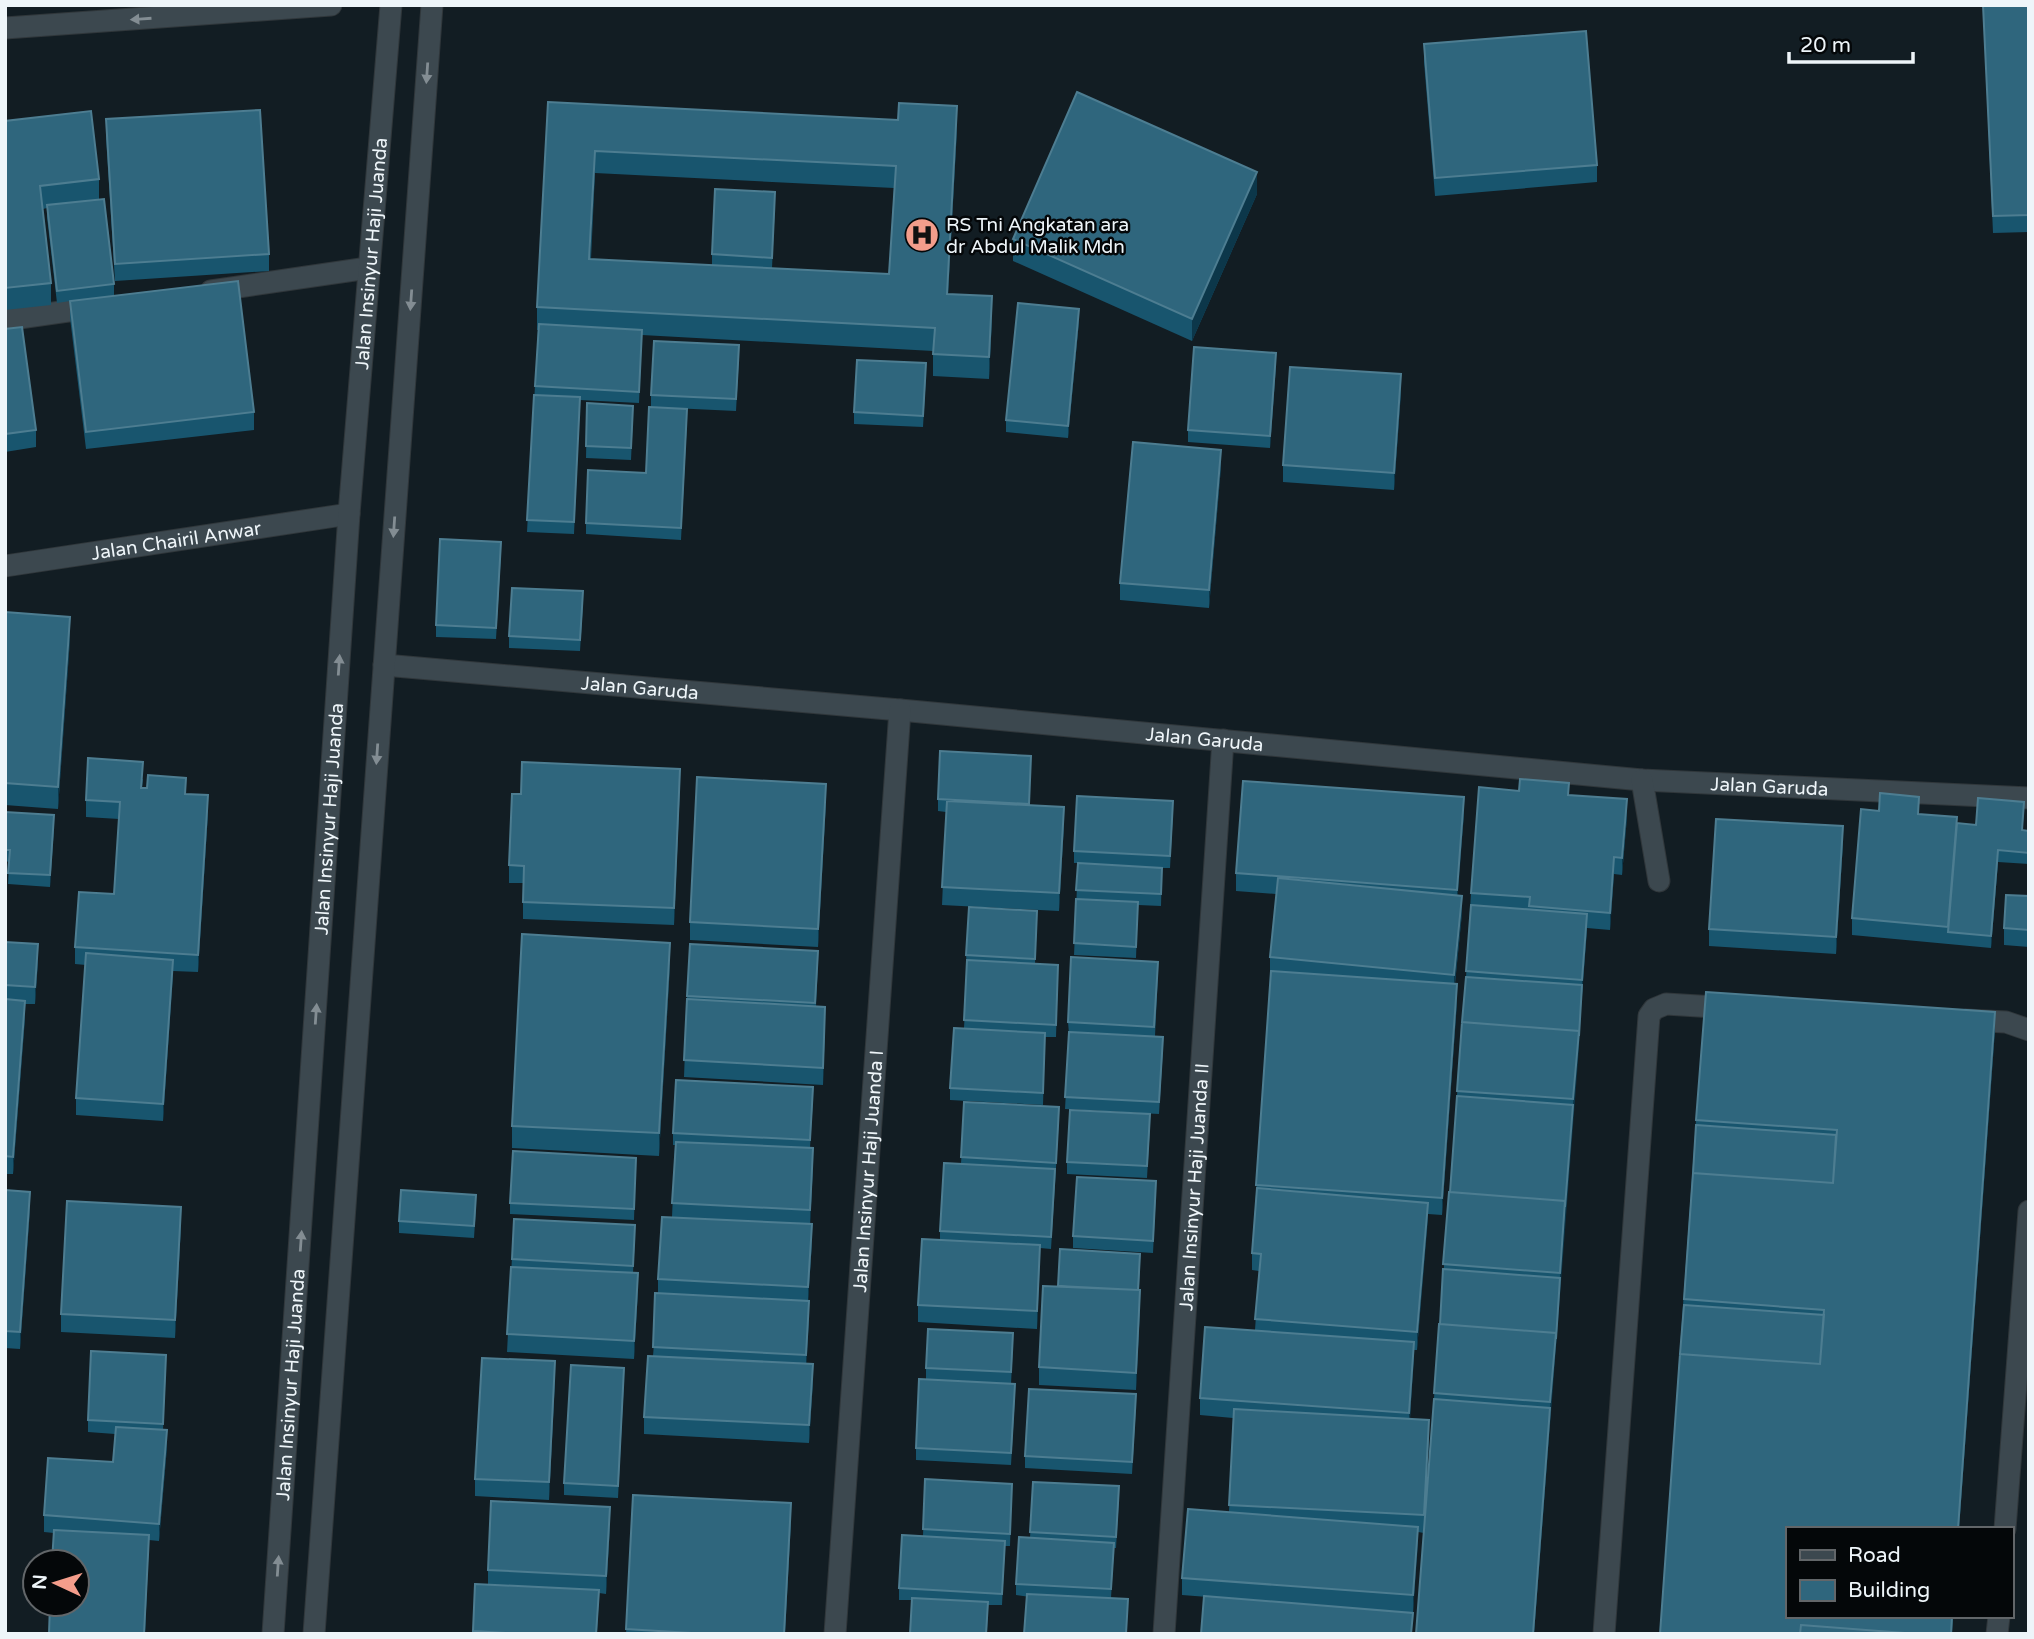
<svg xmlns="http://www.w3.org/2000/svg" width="2034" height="1639" viewBox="0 0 2034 1639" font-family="'Varela Round',sans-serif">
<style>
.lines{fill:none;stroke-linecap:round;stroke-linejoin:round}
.minor-casing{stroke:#30373b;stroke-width:23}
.secondary-casing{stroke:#30373b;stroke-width:23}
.minor{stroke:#3c484f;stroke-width:21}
.secondary{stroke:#3c484f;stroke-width:21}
.wall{fill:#18556e;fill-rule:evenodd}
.shaded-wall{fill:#0c374a}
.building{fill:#2f667d;stroke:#4d7d91;stroke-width:2;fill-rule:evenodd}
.oneway{fill:#838d93}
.labels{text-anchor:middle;stroke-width:5;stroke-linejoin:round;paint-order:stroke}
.poi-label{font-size:19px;fill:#eef5f9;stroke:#040709;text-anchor:start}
.street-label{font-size:19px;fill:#eef5f9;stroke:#040709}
</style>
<rect width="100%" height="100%" fill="#121d23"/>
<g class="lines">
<g class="minor-casing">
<g id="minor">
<path d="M211,291L368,268"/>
<path d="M5,320L96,307"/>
<path id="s1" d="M5,566L349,514"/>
<path id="s2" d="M384,665L900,710L1642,780L2029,798"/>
<path d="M1642,780L1659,881"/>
<path d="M1966,1020L2006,1022L2029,1030"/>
<path d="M2005,1529L2029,1211"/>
<path id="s3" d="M835,1634L900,710"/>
<path id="s4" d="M1164,1634L1223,740"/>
<path d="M1604,1634L1649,1016L1654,1009L1666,1004L1731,1008"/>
<path d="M1997,1634L1999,1616"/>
</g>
</g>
<g class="secondary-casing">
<g id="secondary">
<path d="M5,28L331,5"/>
<path id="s5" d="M273,1634L349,514L391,5"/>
<path d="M314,1634L432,5"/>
</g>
</g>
<use href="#minor" class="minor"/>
<use href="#secondary" class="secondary"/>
</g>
<path class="wall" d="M1983,5H2029V232L1993,233Z
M1424,44L1597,165V182L1435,196L1424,62Z
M548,102L957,129L948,294L992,318L989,379L933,376V351L642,335L639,403L580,400L574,534L527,532L538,330H537V307ZM595,173L894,188L889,274L772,268L775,204L712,254V265L591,259Z
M106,119L269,254V271L115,281L106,137Z
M5,121L99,179V199L114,284V295L254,412V430L86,449L70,318V301L57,303L47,217V208L43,209L51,283V305L5,310Z
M1257,194L1192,341L1013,261V239Z
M1079,321L1068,438L1006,432V420Z
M5,329L36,430V447L5,452Z
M739,357L736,411L651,407V395Z
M1276,365L1270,448L1188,442V430Z
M926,375L923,427L854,424V412Z
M1401,392L1394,490L1283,482V465Z
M587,403L633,417L631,460L586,458Z
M687,421L681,540L586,534V523L646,473Z
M1221,467L1209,608L1120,600V583Z
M501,554L496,639L436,637V625Z
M583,603L580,651L509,648V636Z
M5,612L70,639L58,809L5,805Z
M143,779L142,788L186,794L208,813L198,972L173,971L163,1121L76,1115V1098L86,965L75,964V947L114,894L119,819L86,817V800Z
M680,786L674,925L523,919V883H509V865L521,794Z
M1569,795L1627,817L1622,875L1614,874L1610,930L1587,928L1534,1634H1416L1424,1533L1418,1532L1413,1613L1182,1595V1578L1229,1512L1233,1418L1200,1415V1398L1255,1330L1259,1271L1252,1270V1253L1271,974H1270V957L1276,894L1236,891V873L1464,814L1457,896L1462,913L1455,984L1457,1002L1442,1215L1428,1214L1417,1350H1414L1410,1419L1429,1437L1425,1516L1466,977L1471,893Z
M938,799L1030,805L1064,824L1059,911L942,905L946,812L938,811Z
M826,801L818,947L690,940V922Z
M5,812L54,827L50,887L8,884L9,862L5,861Z
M1173,813L1170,868H1162L1161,906L1138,905L1136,958L1074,955L1078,863H1074V851Z
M1919,814L1957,823L1976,825L2024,814L2022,830L2029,831V864L1998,862L1991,948L1852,935V918Z
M1843,843L1836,954L1709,946V929Z
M2029,896V947L2004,945V928Z
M1037,922L1035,963L1058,976L1056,1037H1045L1043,1105L950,1100V1088L964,1028L967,967L966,955Z
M5,942L38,961L35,1004H25V1018L13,1174H5Z
M818,963L816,1007L825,1024L823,1085L684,1077L687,996Z
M670,965L659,1156L512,1148V1126Z
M1158,974L1155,1036L1163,1049L1159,1114L1065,1109L1069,1034L1068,1022Z
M1995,1030L1959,1529H1787V1616H1953L1952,1634H1660L1696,1120Z
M813,1099L810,1148L813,1166L810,1224L812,1242L808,1301L809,1318L806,1364L813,1381L809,1443L644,1434V1417L653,1356L658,1293V1279L672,1217L675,1145H673V1133Z
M964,1102L1059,1119L1051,1249L1040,1248L1037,1329L918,1322V1305L940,1240V1231L961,1164Z
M1150,1126L1147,1178L1067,1174V1162Z
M636,1158L634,1220L510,1214V1203Z
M5,1190L30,1209L20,1349L5,1348Z
M1156,1193L1153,1253L1073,1248V1236Z
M476,1207L474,1238L399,1233V1221Z
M514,1219L635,1237L633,1273L638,1290L634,1359L507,1352Z
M181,1225L175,1338L61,1332V1314Z
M1140,1265L1139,1290L1140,1308L1136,1390L1039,1385V1367L1058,1286Z
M1013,1345L1011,1384L1015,1396L1011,1465L916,1460V1448L926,1379V1368Z
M166,1367L163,1430L167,1447L159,1541L149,1540L145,1634H49L54,1533L44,1532V1515L113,1462L115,1434L88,1432V1420Z
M555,1379L549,1500L475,1496V1479Z
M624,1380L618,1498L564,1495V1483Z
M1136,1406L1132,1474L1025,1468V1456Z
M925,1479L1012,1484L1010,1546H1005L1002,1605H988L987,1634H910L912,1600H899V1588L923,1536Z
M1033,1482L1119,1498L1116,1548H1114L1111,1598L1128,1611L1016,1595V1584L1030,1538Z
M633,1495L791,1521L785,1634H626Z
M610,1525L606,1594L599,1593L597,1634H473L475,1584H488V1570Z"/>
<path class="shaded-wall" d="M957,106V129L947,316V294Z
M595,151V173L589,281V259Z
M1257,172V194L1192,341V319Z
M992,296V318L989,379V357Z
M1079,309V321L1068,438V426Z
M1276,353V365L1270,448V436Z
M1401,374V392L1394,490V473Z
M1221,450V467L1209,608V590Z
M70,617V639L58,809V787Z
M680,769V786L674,925V908Z
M826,784V801L818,947V929Z
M208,795V813L198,972V955Z
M1464,797V814L1457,907V890Z
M1627,799V817L1622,875V858Z
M1064,807V824L1059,911V893Z
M54,815V827L50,887V875Z
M1843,826V843L1836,954V937Z
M1998,850V862L1991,948V936Z
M1614,857V874L1610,930V913Z
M1462,896V913L1454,992V975Z
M1587,914V931L1582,997V980Z
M670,943V965L659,1156V1133Z
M38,944V961L35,1004V987Z
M173,960V977L163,1121V1104Z
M1457,984V1002L1442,1215V1198Z
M1582,985L1579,1048L1534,1634H1533Z
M25,1001V1018L13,1174V1157Z
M825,1007V1024L823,1085V1068Z
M1995,1012V1030L1959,1529H1958Z
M813,1148V1166L810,1228V1210Z
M30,1192V1209L20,1349V1332Z
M1428,1203V1220L1417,1350V1332Z
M181,1207V1225L175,1338V1320Z
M812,1224V1242L808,1304V1287Z
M1040,1245V1263L1037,1329V1311Z
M638,1273V1290L634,1359V1341Z
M1140,1290V1308L1136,1390V1373Z
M809,1301V1318L806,1372V1355Z
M1414,1342V1359L1409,1431V1413Z
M555,1361V1379L549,1500V1482Z
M813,1364V1381L809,1443V1425Z
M1429,1420V1437L1424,1533V1515Z
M167,1430V1447L159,1541V1524Z
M791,1503V1521L784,1634Z
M610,1507V1525L606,1594V1576Z
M1418,1527V1544L1413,1613V1595Z
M149,1535L145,1634H144Z"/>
<path class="building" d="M1983,5H2029V215L1993,216Z
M1586,31L1597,165L1435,178L1424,44Z
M1077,92L1257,172L1192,319L1013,239Z
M548,102L898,120L899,103L957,106L947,294L992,296L989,357L933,354L935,328L537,307ZM595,151L896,166L889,274L589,259Z
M260,110L269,254L115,264L106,119Z
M91,111L99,179L40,186L51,283L5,288V121Z
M715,189L775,192L772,258L712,254Z
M104,199L114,284L57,291L47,205Z
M238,281L254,412L86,432L70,301Z
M1018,303L1079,309L1068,426L1006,420Z
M539,324L642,330L639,392L535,386Z
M22,327L36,430L5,434V329Z
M654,341L739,345L736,399L651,395Z
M1194,347L1276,353L1270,436L1188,430Z
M857,360L926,363L923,416L854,412Z
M1290,367L1401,374L1394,473L1283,465Z
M534,395L580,397L574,522L527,520Z
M587,403L633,406L631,448L586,446Z
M649,407L687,409L681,528L586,523L588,470L646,473Z
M1133,442L1221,450L1209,590L1120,583Z
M440,539L501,542L496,628L436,625Z
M512,588L583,591L580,640L509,636Z
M5,612L70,617L58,787L5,783Z
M940,751L1031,756L1029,804L938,799Z
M88,758L143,762L141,788H147L148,775L186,778L185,794L208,795L198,955L75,947L79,892L114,894L120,802L86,800Z
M522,762L680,769L674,908L523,902L524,866L509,865L512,794H521Z
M697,777L826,784L818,929L690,922Z
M1520,779L1569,783L1568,795L1627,799L1622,858L1614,857L1610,913L1529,906L1530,897L1471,893L1479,787L1519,791Z
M1243,781L1464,797L1457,890L1236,873Z
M1880,793L1919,797L1918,814L1957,817L1948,927L1852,918L1861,809L1879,811Z
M1077,796L1173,801L1170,856L1074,851Z
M1978,798L2024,802L2022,830L2029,831V853L1998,850L1991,936L1948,932L1957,823L1976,825Z
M947,801L1064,807L1059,893L942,887Z
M5,812L54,815L50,875L8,873L10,850H5Z
M1716,819L1843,826L1836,937L1709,929Z
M1078,863L1162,868L1161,894L1076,890Z
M1278,878L1462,896L1454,975L1270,957Z
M2006,895L2029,896V930L2004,928Z
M1076,899L1138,902L1136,947L1074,943Z
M1471,905L1587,914L1582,980L1466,971Z
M969,907L1037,911L1035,959L966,955Z
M522,934L670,943L659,1133L512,1126Z
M5,942L38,944L35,987L5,985Z
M690,944L818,951L815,1003L687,996Z
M86,953L173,960L163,1104L76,1098Z
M1071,957L1158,962L1154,1027L1068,1022Z
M967,960L1058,965L1056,1025L964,1020Z
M1271,971L1457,984L1442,1198L1256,1185Z
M1466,977L1582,985L1579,1036V1031L1462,1022Z
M1706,992L1995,1012L1958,1529H1787V1616H1952L1951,1634H1918L1801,1625L1800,1634H1660L1680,1354L1820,1364L1824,1310L1684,1299L1693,1173L1833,1183L1837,1130L1696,1120Z
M5,999L25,1001L13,1157L5,1156Z
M687,999L825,1007L823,1068L684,1060Z
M1462,1022L1579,1031L1573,1099L1457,1091Z
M954,1028L1045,1033L1043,1093L950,1088Z
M1069,1032L1163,1037L1159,1102L1065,1097Z
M676,1080L813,1087L810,1140L673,1133Z
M1457,1096L1573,1105L1565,1207V1201L1450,1192Z
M964,1102L1059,1107L1056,1163L961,1157Z
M1070,1110L1150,1114L1147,1166L1067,1162Z
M1696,1125L1836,1135L1833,1183L1693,1173Z
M676,1142L813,1148L810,1210L672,1203Z
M513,1151L636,1158L634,1209L510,1203Z
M944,1163L1055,1169L1051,1237L940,1231Z
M1077,1177L1156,1181L1153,1241L1073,1236Z
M1257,1188L1428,1203L1417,1332L1255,1319L1261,1254L1252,1253Z
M5,1190L30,1192L20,1332L5,1331Z
M401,1190L476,1195L474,1226L399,1221Z
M1449,1192L1565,1201L1560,1273L1443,1264Z
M67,1201L181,1207L175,1320L61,1314Z
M662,1217L812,1224L808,1287L658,1279Z
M514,1219L635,1225L633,1266L512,1259Z
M922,1239L1040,1245L1037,1311L918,1305Z
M1060,1249L1140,1254L1138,1290L1058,1286Z
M511,1267L638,1273L634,1341L507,1334Z
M1443,1269L1560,1278L1556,1339V1333L1440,1324Z
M1043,1286L1140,1290L1136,1373L1039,1367Z
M655,1293L809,1301L806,1355L653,1347Z
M1684,1305L1824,1315L1820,1364L1680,1354Z
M1439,1324L1556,1333L1550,1402L1434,1393Z
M1205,1327L1414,1342L1409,1413L1200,1398Z
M928,1329L1013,1333L1011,1372L926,1368Z
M91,1351L166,1355L163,1424L88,1420Z
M648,1356L813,1364L809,1425L644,1417Z
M482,1358L555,1361L549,1482L475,1479Z
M571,1365L624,1368L618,1486L564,1483Z
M919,1379L1015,1384L1011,1453L916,1448Z
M1029,1389L1136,1394L1132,1462L1025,1456Z
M1434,1399L1550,1408L1533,1634H1416Z
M1234,1409L1429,1420L1424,1515L1229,1505Z
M116,1427L167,1430L159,1524L44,1515L48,1458L113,1462Z
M925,1479L1012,1484L1010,1534L923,1529Z
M1033,1482L1119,1486L1116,1537L1030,1532Z
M633,1495L791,1503L784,1634H708L626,1629Z
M491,1501L610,1507L606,1576L488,1570Z
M1188,1509L1418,1527L1413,1595L1182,1578Z
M54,1530L149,1535L144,1634H49L50,1604H77V1562H52Z
M902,1535L1005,1541L1002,1594L899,1588Z
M1019,1537L1114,1543L1111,1589L1016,1584Z
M475,1584L599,1590L596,1634H521L473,1631Z
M1027,1594L1128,1599L1126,1634H1024Z
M1204,1596L1413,1613L1411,1634H1201Z
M912,1598L988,1602L986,1634H910Z
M1801,1625L1918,1634H1800Z"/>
<defs><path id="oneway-solid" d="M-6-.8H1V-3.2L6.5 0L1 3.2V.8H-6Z" transform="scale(1.75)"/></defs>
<g class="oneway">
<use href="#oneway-solid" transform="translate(141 19) rotate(176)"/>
<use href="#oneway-solid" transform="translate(427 73) rotate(94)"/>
<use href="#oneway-solid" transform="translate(411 300) rotate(94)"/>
<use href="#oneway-solid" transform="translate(394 527) rotate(94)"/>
<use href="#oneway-solid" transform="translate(339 665) rotate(-86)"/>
<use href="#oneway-solid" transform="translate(377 754) rotate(94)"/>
<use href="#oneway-solid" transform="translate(316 1014) rotate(-86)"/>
<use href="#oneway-solid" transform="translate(301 1241) rotate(-86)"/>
<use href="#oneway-solid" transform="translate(278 1566) rotate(-86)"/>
</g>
<defs>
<g id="hospital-disc" transform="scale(1.75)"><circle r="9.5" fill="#f49d8b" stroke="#040709"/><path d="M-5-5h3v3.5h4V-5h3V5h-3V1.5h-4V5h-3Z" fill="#111"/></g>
</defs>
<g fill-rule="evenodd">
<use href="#hospital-disc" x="922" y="235"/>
</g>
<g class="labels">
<g class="poi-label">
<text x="946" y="231">RS Tni Angkatan ara<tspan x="946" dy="22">dr Abdul Malik Mdn</tspan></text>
</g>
<g class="street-label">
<text dy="7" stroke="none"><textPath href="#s5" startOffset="1384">Jalan Insinyur Haji Juanda</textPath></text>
<text dy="7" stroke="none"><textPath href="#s1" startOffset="173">Jalan Chairil Anwar</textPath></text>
<text dy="7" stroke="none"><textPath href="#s2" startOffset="257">Jalan Garuda</textPath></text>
<text dy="7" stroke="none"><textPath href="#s2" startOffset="824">Jalan Garuda</textPath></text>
<text dy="7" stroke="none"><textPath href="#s2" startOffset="1391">Jalan Garuda</textPath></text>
<text dy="7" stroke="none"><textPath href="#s5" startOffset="817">Jalan Insinyur Haji Juanda</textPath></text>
<text dy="7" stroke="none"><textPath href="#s3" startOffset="464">Jalan Insinyur Haji Juanda I</textPath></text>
<text dy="7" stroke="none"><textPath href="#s4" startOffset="448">Jalan Insinyur Haji Juanda II</textPath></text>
<text dy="7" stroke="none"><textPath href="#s5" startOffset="250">Jalan Insinyur Haji Juanda</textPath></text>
</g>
</g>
<rect width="2034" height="1639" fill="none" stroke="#eef5f9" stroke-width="14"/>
<rect x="1786" y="1527" width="228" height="91" fill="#040709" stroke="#626669" stroke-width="2"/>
<rect x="1800" y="1550" width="35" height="10" fill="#3c484f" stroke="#626669" stroke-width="2"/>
<text x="1848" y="1562" font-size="21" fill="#eef5f9">Road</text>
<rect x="1800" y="1580" width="35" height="21" fill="#2f667d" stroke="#626669" stroke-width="2"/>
<text x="1848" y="1597" font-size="21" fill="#eef5f9">Building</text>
<g transform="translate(56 1583) rotate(274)"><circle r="33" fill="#040709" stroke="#626669" stroke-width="2"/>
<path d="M0-5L12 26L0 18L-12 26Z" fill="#f49d8b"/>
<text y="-10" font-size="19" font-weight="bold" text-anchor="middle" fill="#eef5f9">N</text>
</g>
<path d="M1789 52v10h124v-10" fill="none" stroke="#eef5f9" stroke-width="3.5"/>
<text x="1800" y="52" font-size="21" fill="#eef5f9" stroke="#040709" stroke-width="5" paint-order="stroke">20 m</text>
</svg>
